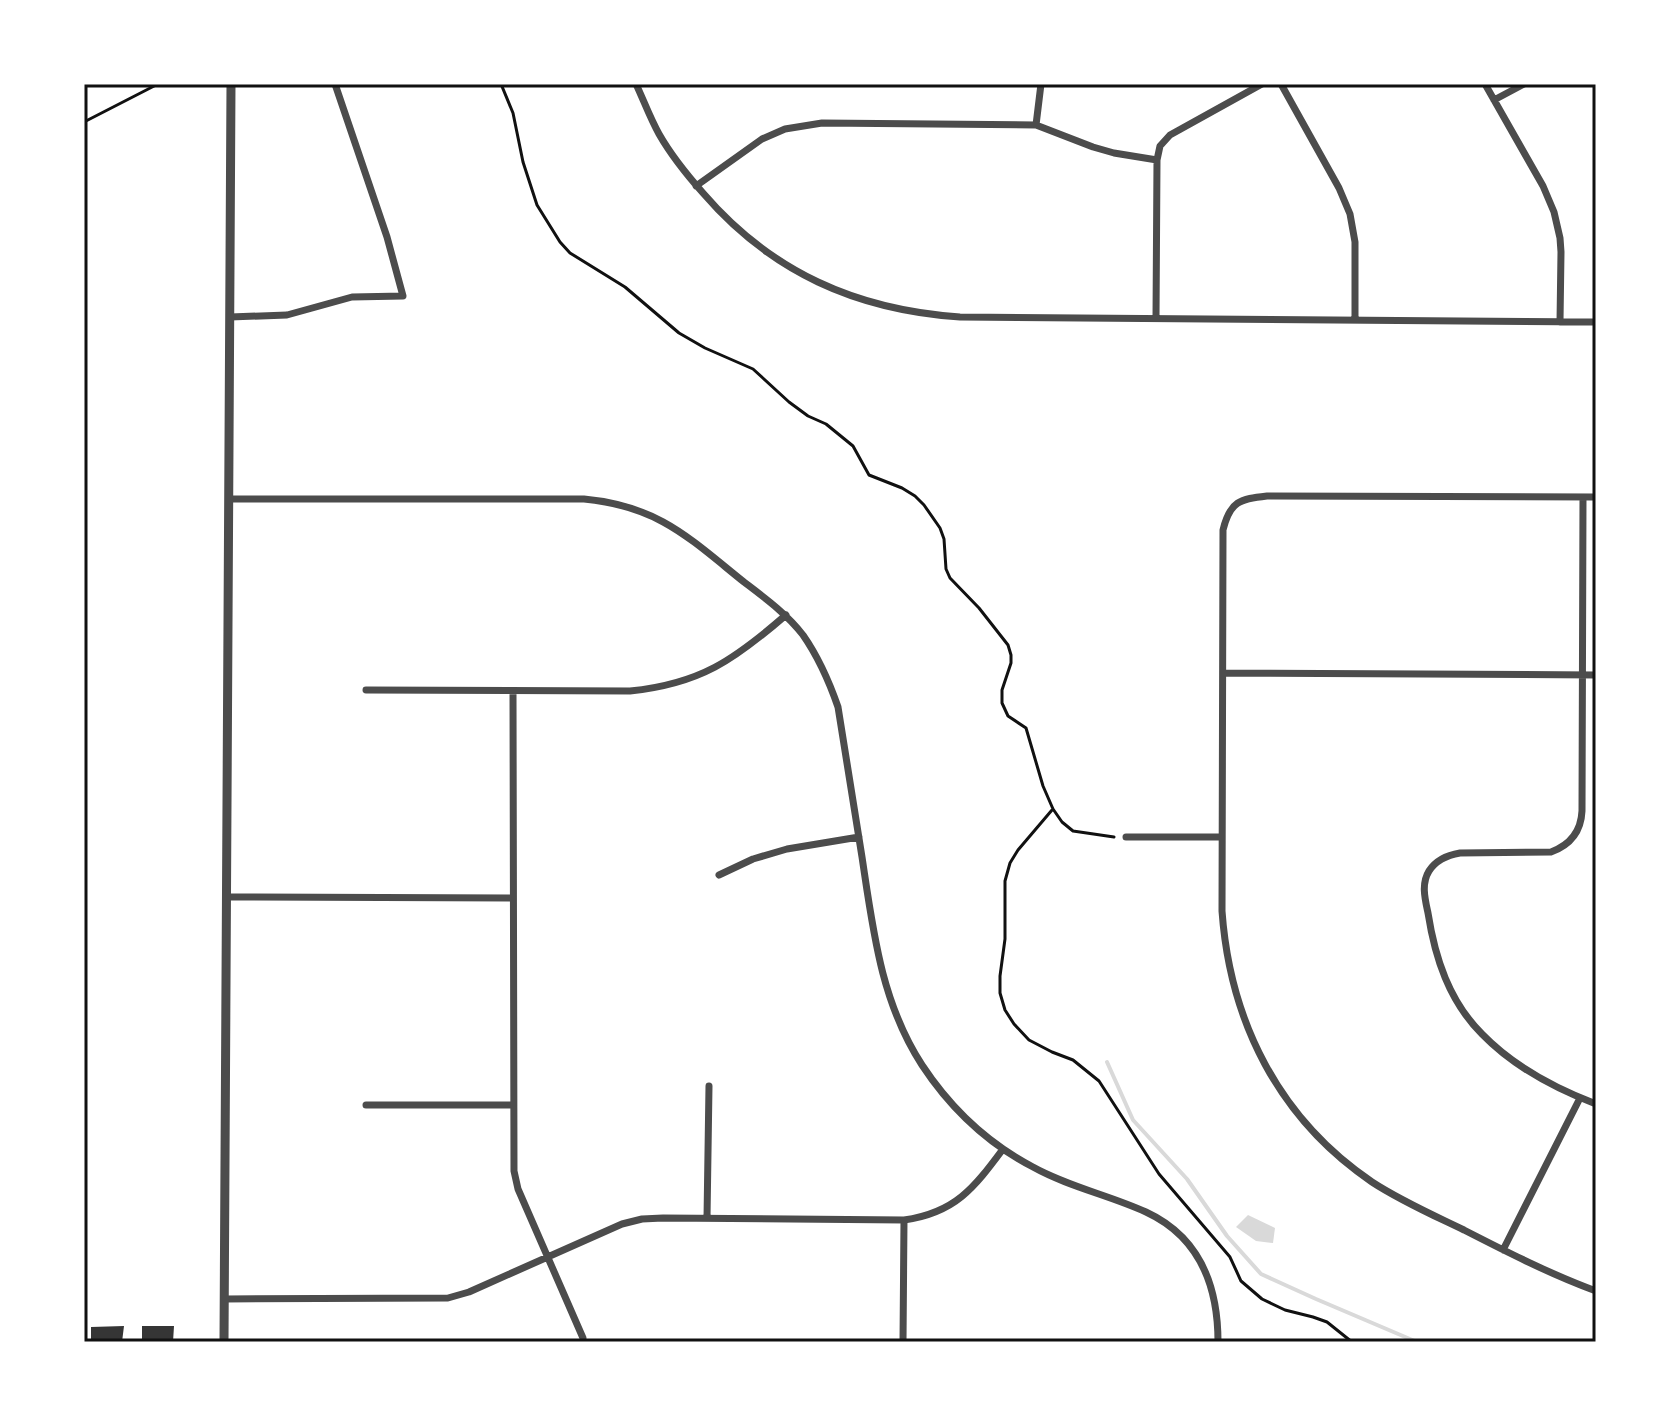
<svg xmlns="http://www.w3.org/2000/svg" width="1680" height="1426" viewBox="0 0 1680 1426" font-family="Ubuntu,sans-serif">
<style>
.water{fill:#d9d9d9}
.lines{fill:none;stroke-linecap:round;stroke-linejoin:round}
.stream{stroke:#d9d9d9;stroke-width:4}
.building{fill:#353535}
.path{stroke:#111;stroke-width:3}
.minor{stroke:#4c4c4c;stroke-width:7}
.tertiary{stroke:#4c4c4c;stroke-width:9}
.neatline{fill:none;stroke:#111;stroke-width:3}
</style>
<rect width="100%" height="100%" fill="#fff"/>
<path class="water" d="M1248,1215L1275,1228L1273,1243L1256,1241L1236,1227Z"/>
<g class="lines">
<path class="stream" d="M1107,1062L1133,1120L1187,1179L1227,1236L1261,1274L1316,1299L1417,1342"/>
</g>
<path class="building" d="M124,1326L122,1342H91V1327Z
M142,1326H174L173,1342H142Z"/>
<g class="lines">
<path class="path" d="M501,84L513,113L523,162L537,205L560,242L570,253L625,287L679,333L705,348L753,369L789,402L808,416L826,424L853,446L869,475L902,488L915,496L924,505L940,528L944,539L946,569L950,578L979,608L1008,645L1011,655V663L1002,690V703L1008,716L1026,728L1043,786L1053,809L1062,822L1073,831L1114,837
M84,122L158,84
M1052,810L1018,850L1010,863L1005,881V939L1000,976V993L1005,1010L1014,1024L1029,1040L1052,1052L1073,1060L1099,1081L1159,1174L1230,1257L1241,1281L1262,1299L1285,1310L1313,1317L1327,1322L1352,1342"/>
<path class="minor" d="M636,84C644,101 650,118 659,134C671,155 687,175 703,193C771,272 856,310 960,317L1596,322
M1281,84L1339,188L1350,214L1355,242V320
M1485,84L1543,186L1554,212L1560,238L1561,252L1560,322
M1494,100L1524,84
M1036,125L1041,84
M696,186L762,139L785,129L822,123L1036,125L1093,147L1114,153L1157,160
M230,317L287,315L352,297L403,296L387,237L335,84
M1156,318L1157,160L1160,146L1170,135L1262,84
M1583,497L1582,811C1581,832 1570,845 1551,852L1460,853C1448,855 1436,860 1429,871C1421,884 1425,899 1428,913C1435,958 1449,1001 1482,1034C1513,1066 1554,1088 1596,1104
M1596,497L1267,496C1240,499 1230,501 1223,530L1222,911C1230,1022 1279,1119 1372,1182C1401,1201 1433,1215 1464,1230C1507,1252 1550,1274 1596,1291
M230,499H584C658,506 688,537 744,582C765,598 787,614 803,635C819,658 829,681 838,707C846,757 854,807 862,857C873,930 881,1002 922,1065C951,1109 987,1143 1033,1167C1069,1187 1109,1195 1146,1212C1200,1237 1218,1286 1218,1342
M1223,673L1596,675
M366,690L630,691C700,684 734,660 786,615
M513,691L514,1171L518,1189L583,1338V1342
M1126,837H1222
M719,875L753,859L787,849L859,837
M228,897L513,898
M366,1105H513
M707,1218L709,1086
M1503,1250L1580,1098
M225,1299L448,1298L469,1292L622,1224L642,1219L663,1218L904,1220C955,1213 974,1188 1003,1149
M903,1342L904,1220"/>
<path class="tertiary" d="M224,1342L231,84"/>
</g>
<rect width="1680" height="1426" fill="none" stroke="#ffffff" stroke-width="172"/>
<rect x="86" y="86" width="1508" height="1254" class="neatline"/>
</svg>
